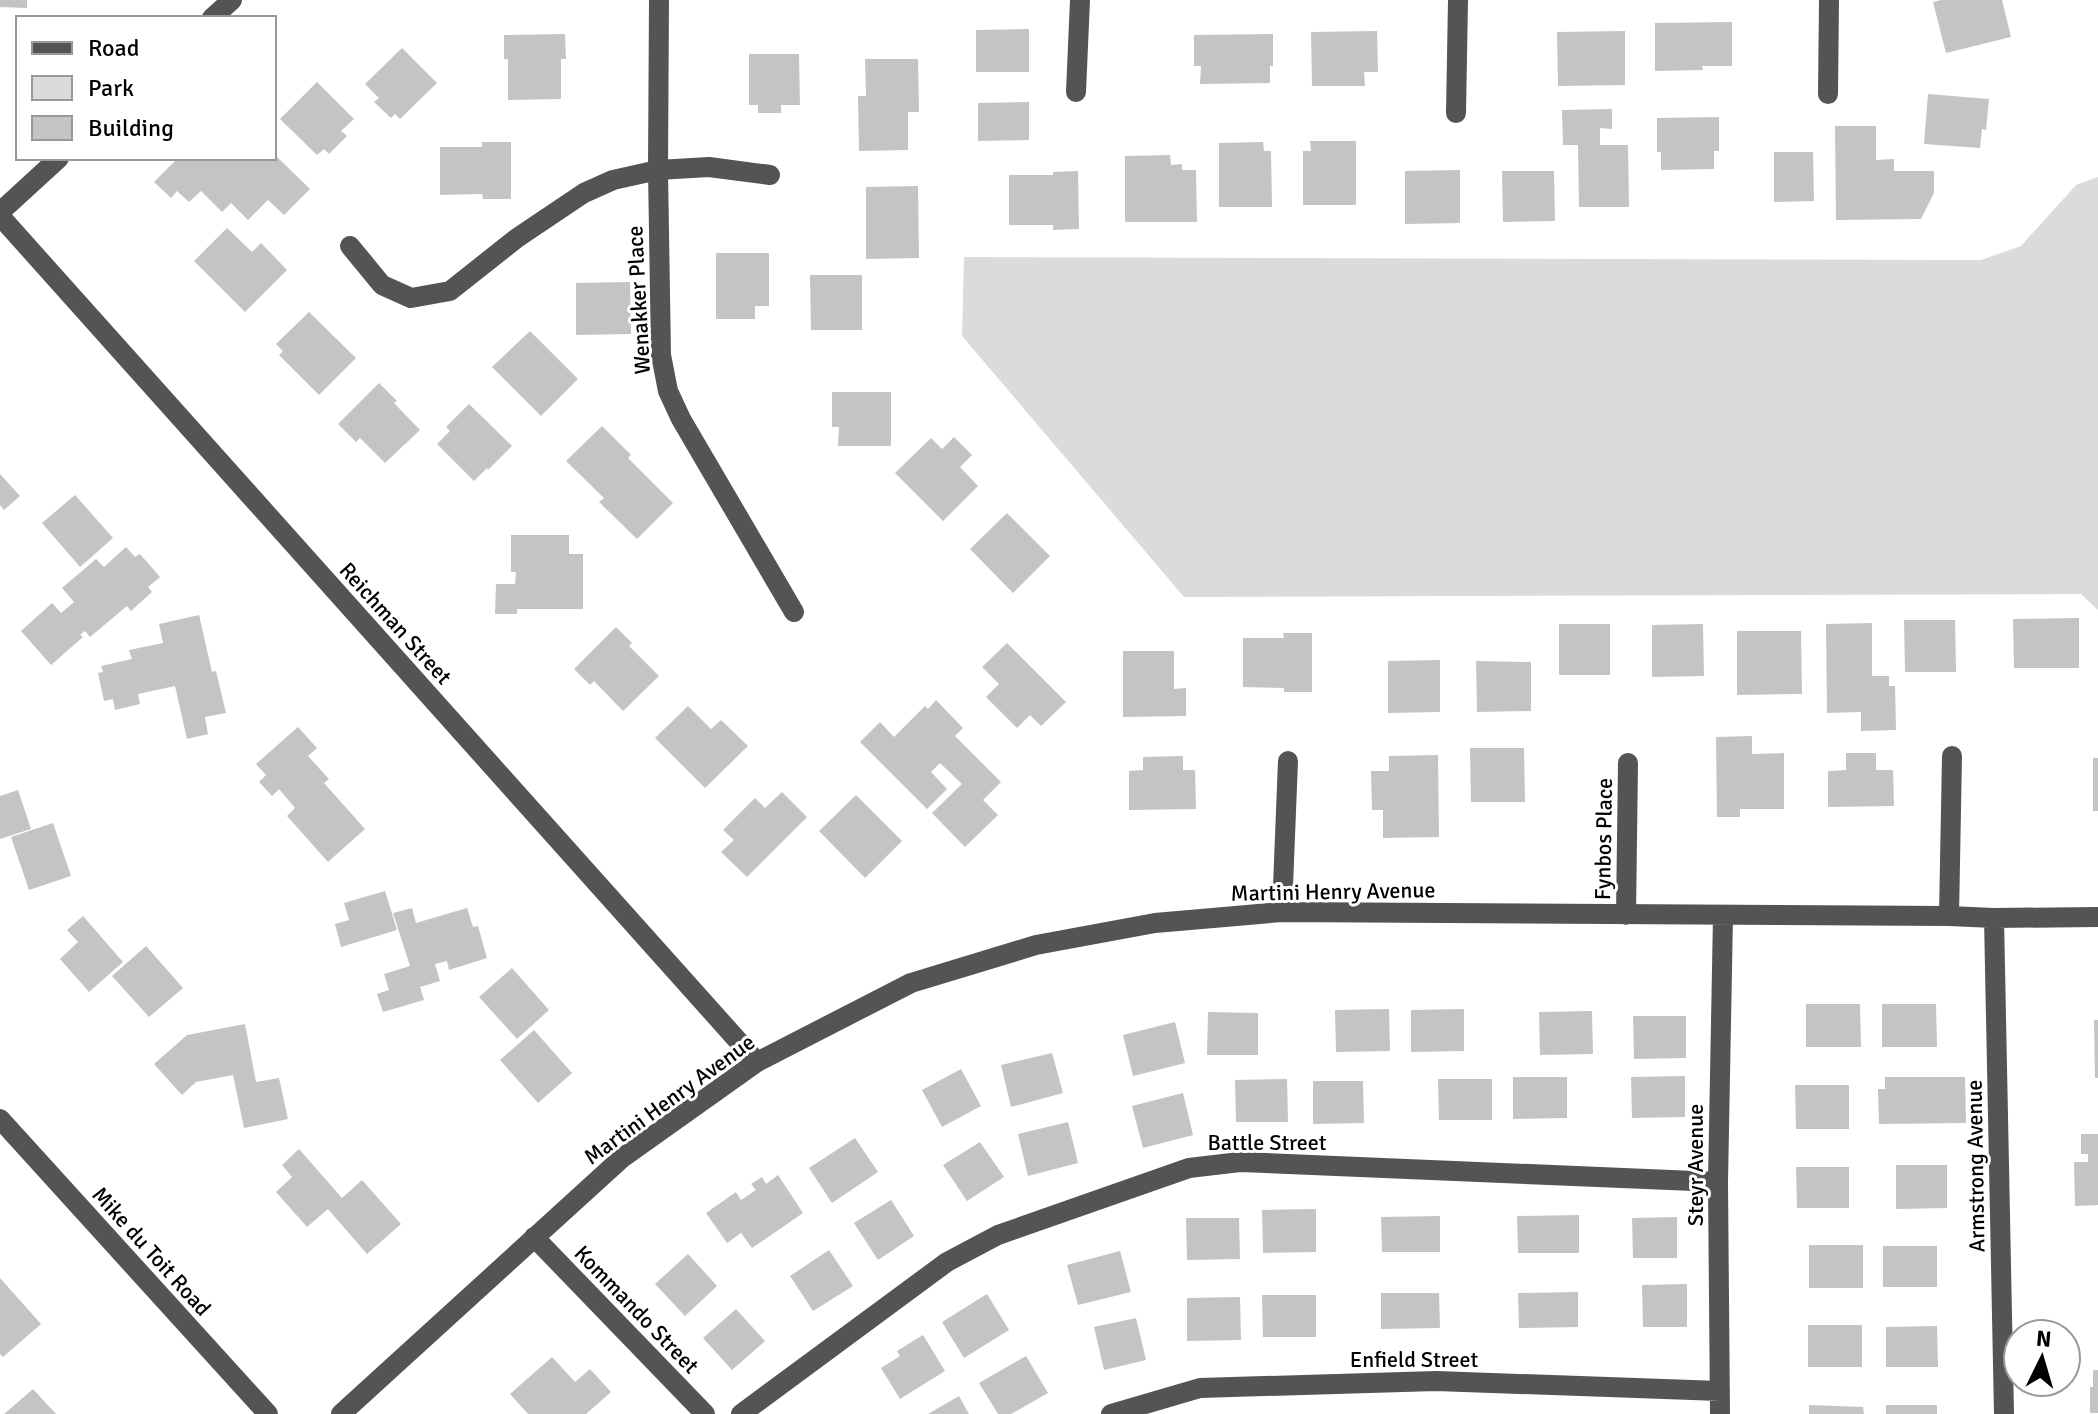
<svg xmlns="http://www.w3.org/2000/svg" width="2098" height="1414" viewBox="0 0 2098 1414" font-family="Signika,sans-serif">
<style>
.green{fill:#dbdbdb}
.building{fill:#c4c4c4}
.lines{fill:none;stroke-linecap:round;stroke-linejoin:round}
.minor{stroke:#545454;stroke-width:20}
.labels{text-anchor:middle;stroke-width:6;stroke-linejoin:round;paint-order:stroke}
.street-label{font-size:22px;fill:#000;stroke:#fff}
</style>
<rect width="100%" height="100%" fill="#fff"/>
<path class="green" d="M2098,177V610L2081,594L1184,597L962,336L964,257L1981,260L2021,246L2076,185Z"/>
<path class="building" d="M0,0H27V8L0,7Z
M1941,0H2002L2011,37L1946,53L1933,2Z
M1732,22V66H1702L1703,70L1655,71V23Z
M1029,29V72H976V30Z
M1377,31L1378,72H1364L1365,86H1312L1311,32Z
M1625,31V85L1558,86L1557,32Z
M565,34L566,59H561V99L508,100V59H504V35Z
M1273,34V66H1270V83L1200,84L1201,66H1194V35Z
M402,48L437,83L400,119L395,114L391,118L374,102L379,98L365,84Z
M749,54H799L800,105H781V113H758V105H749Z
M865,59H918L919,112H908V150L859,151L858,96H866Z
M317,82L354,119L341,131L347,136L329,154L324,149L317,155L280,119Z
M1928,94L1989,99L1986,130L1982,129L1980,148L1924,144Z
M1029,102V140L978,141V103Z
M1612,109V129L1600,128V145H1628L1629,207H1579L1578,145H1563L1562,110Z
M1719,117V151H1714V169L1661,170V152H1657V118Z
M1835,126H1876V160L1894,159V171H1934V193L1921,219L1836,220Z
M1310,141H1356V205H1303V151H1311Z
M482,142H511V199H483L482,194L440,195V147H482Z
M1263,142L1264,151H1271L1272,207H1219V143Z
M1774,152H1813L1814,201L1774,202Z
M274,154L310,189L284,215L268,200L248,220L231,203L222,212L201,191L189,202L177,191L171,198L154,182L178,158H274Z
M1170,155L1171,165L1182,164V170H1196L1197,222H1125V156Z
M1460,170V223L1405,224V171Z
M1078,171L1079,229L1053,230V225H1009V175H1053V172Z
M1502,171H1554L1555,221L1503,222Z
M918,186L919,258L866,259V187Z
M227,228L252,252L261,243L287,270L245,312L194,261Z
M716,253H769V306H755V319H716Z
M810,275H862V330H811Z
M630,282L631,334L576,335V283Z
M309,312L356,358L319,395L279,355L283,351L276,344Z
M530,331L578,379L541,416L492,367Z
M379,383L397,401L394,403L420,430L385,463L360,438L356,442L338,424Z
M832,392H891V446H838L839,427H832Z
M469,404L512,446L488,470L487,468L474,481L437,444L450,431L446,427Z
M602,426L631,455L628,458L673,503L637,539L599,502L604,498L566,461Z
M954,437L972,455L960,467L978,486L943,521L895,473L931,438L942,449Z
M0,474L20,496L4,510L0,505Z
M75,495L113,538L80,567L42,523Z
M1007,513L1050,556L1013,593L970,549Z
M511,535H569V554H583V609H517V614H495L496,584H515L516,572H511Z
M126,547L135,557L140,554L160,577L148,587L152,592L131,611L127,606L90,637L85,631L80,635L83,637L51,665L21,631L52,603L61,613L74,602L62,588L96,559L104,567Z
M199,615L212,672L216,671L226,713L205,717L208,734L187,739L175,686L138,694L140,704L115,710L113,699L104,701L98,673L103,672L101,666L132,659L129,650L163,643L159,624Z
M2079,618V668H2014L2013,619Z
M1904,620H1955L1956,672H1905Z
M1872,623V676H1889V686H1895L1896,730L1861,731V712L1827,713L1826,624Z
M1559,624H1610V675H1559Z
M1703,624L1704,676L1652,677V625Z
M616,627L632,643L629,646L659,676L623,711L594,681L590,685L574,669Z
M1737,631H1801L1802,694L1737,695Z
M1283,633H1312V692H1284V688L1243,687V638H1284Z
M1007,643L1066,702L1041,726L1030,715L1017,728L986,697L999,684L982,667Z
M1123,651H1174V689L1186,688V716L1123,717Z
M1440,660V712L1388,713V661Z
M1476,661L1531,662V711L1477,712Z
M936,700L963,728L955,736L1001,782L983,800L998,815L965,847L932,813L962,784L940,763L931,772L947,789L927,809L860,742L880,722L894,737L925,706L928,709Z
M688,706L711,729L721,720L748,746L705,788L655,738Z
M298,727L317,748L308,756L329,779L324,783L365,829L328,862L287,816L295,808L279,789L272,796L259,782L266,775L256,764Z
M1752,736V754L1784,753V809H1740V817H1717L1716,737Z
M1470,748H1524L1525,802H1471Z
M1846,753H1876V770H1893L1894,806L1828,807V771L1846,770Z
M1438,755L1439,837L1383,838V810H1372L1371,771H1389V756Z
M1183,756V770H1195L1196,809L1129,810V771L1143,770V757Z
M2093,758H2098V811H2093Z
M18,790L31,829L0,839V796Z
M782,792L807,817L747,877L721,852L734,840L723,830L755,798L765,808Z
M856,795L902,841L865,878L819,831Z
M53,823L71,876L29,890L11,837Z
M385,891L397,930L341,947L335,924L349,920L344,903Z
M412,908L416,923L467,908L473,927L478,926L487,958L449,970L447,961L435,964L440,981L420,987L424,1000L383,1012L377,994L389,990L384,974L410,966L393,913Z
M83,916L123,962L89,992L60,959L78,942L67,930Z
M146,946L183,988L149,1017L112,976Z
M512,968L549,1010L517,1039L479,997Z
M1806,1004H1860L1861,1047H1806Z
M1882,1004H1936L1937,1047H1882Z
M1389,1009L1390,1051L1336,1052L1335,1010Z
M1464,1009V1051L1411,1052V1010Z
M1592,1011L1593,1054L1540,1055L1539,1012Z
M1208,1012L1258,1013V1055H1207Z
M1633,1016H1686V1058L1634,1059Z
M2094,1020H2098V1078H2095Z
M1175,1022L1185,1063L1133,1076L1123,1035Z
M245,1024L256,1082L279,1078L288,1119L244,1128L233,1075L196,1082L182,1095L154,1064L187,1035Z
M534,1030L572,1073L538,1103L500,1060Z
M1052,1053L1063,1093L1011,1107L1001,1065Z
M961,1069L981,1106L942,1127L922,1090Z
M1685,1076V1117L1632,1118L1631,1077Z
M1513,1077H1567V1118L1513,1119Z
M1885,1077H1965L1966,1123L1879,1124L1878,1089H1885Z
M1287,1079L1288,1122H1236L1235,1080Z
M1438,1079H1492V1120H1439Z
M1313,1081H1363L1364,1123L1313,1124Z
M1795,1085H1849V1129H1796Z
M1183,1093L1193,1135L1143,1148L1132,1106Z
M1068,1122L1078,1163L1028,1176L1018,1134Z
M2081,1134H2098V1205L2075,1206L2074,1162H2088V1154H2081Z
M855,1138L878,1172L832,1203L809,1168Z
M980,1142L1004,1177L967,1201L943,1165Z
M299,1149L342,1198L362,1180L401,1224L367,1254L328,1209L307,1227L276,1192L292,1177L282,1165Z
M1896,1165H1947V1208L1896,1209Z
M1796,1167H1849V1208H1797Z
M778,1175L803,1213L752,1248L741,1233L727,1243L706,1213L736,1192L741,1200L756,1190L751,1184L762,1177L766,1184Z
M891,1200L914,1236L878,1260L854,1223Z
M1316,1209V1252L1263,1253L1262,1210Z
M1579,1215V1253H1518L1517,1216Z
M1440,1216V1252H1382L1381,1217Z
M1677,1217V1258H1633L1632,1218Z
M1186,1218H1239L1240,1259L1187,1260Z
M1809,1245H1863V1288H1809Z
M1883,1246H1937V1287H1883Z
M829,1250L853,1286L813,1311L790,1276Z
M1120,1251L1131,1292L1078,1305L1067,1265Z
M688,1254L717,1286L685,1316L655,1284Z
M0,1278L41,1324L3,1357L0,1354Z
M1687,1284V1327H1643L1642,1285Z
M1578,1292V1327L1519,1328L1518,1293Z
M1381,1293H1439L1440,1328L1381,1329Z
M987,1294L1009,1330L964,1358L942,1322Z
M1262,1295H1316V1337H1263Z
M1240,1297L1241,1340L1187,1341V1298Z
M736,1309L765,1341L732,1370L703,1338Z
M1136,1318L1146,1360L1104,1370L1094,1327Z
M1808,1325H1862V1367H1808Z
M1937,1326L1938,1367H1886V1327Z
M923,1335L945,1371L900,1399L881,1368L900,1356L897,1351Z
M1026,1356L1048,1393L1011,1414H998L979,1383Z
M552,1357L575,1382L590,1369L611,1392L586,1414H528L510,1394Z
M2093,1370H2098V1413H2090V1387H2093Z
M33,1389L56,1414H4Z
M959,1396L969,1414H928Z
M1809,1405L1863,1407L1864,1414H1809Z
M1886,1405H1937V1414H1886Z"/>
<g class="lines">
<path class="minor" d="M659,0L658,170L661,355L668,391L681,419L794,612
M212,18L232,0
M1076,92L1080,0
M1828,94L1829,0
M1456,113L1458,0
M0,212L59,158
M0,216L757,1062
M350,246L382,285L411,298L450,291L517,238L584,193L613,180L658,170L709,167L770,175
M1282,912L1288,761
M1626,915L1628,763
M1949,916L1952,756
M1994,918L2004,1414
M0,1119L268,1414
M534,1237L705,1414
M341,1414L622,1158L757,1062L911,983L1036,945L1155,923L1282,912L1949,916L1994,918L2098,917
M741,1414L947,1262L998,1235L1189,1168L1240,1162L1718,1182
M1111,1414L1200,1388L1436,1381L1720,1391
M1720,1414L1718,1182L1723,916"/>
</g>
<g class="labels">
<g class="street-label">
<text transform="translate(638 300) rotate(-93)" y="8">Wenakker Place</text>
<text transform="translate(396 623) rotate(48)" y="8">Reichman Street</text>
<text transform="translate(1603 839) rotate(-89)" y="8">Fynbos Place</text>
<text transform="translate(1333 891) rotate(-1)" y="8">Martini Henry Avenue</text>
<text transform="translate(669 1099) rotate(-36)" y="8">Martini Henry Avenue</text>
<text x="1267" y="1150">Battle Street</text>
<text transform="translate(1695 1165) rotate(-90)" y="8">Steyr Avenue</text>
<text transform="translate(1975 1166) rotate(-91)" y="8">Armstrong Avenue</text>
<text transform="translate(152 1251) rotate(48)" y="8">Mike du Toit Road</text>
<text transform="translate(637 1309) rotate(46)" y="8">Kommando Street</text>
<text x="1414" y="1367">Enfield Street</text>
</g>
</g>
<rect x="16" y="16" width="260" height="144" fill="#ffffff" stroke="#999999" stroke-width="2"/>
<rect x="32" y="42" width="40" height="12" fill="#545454" stroke="#999999" stroke-width="2"/>
<text x="88" y="56" font-size="24" fill="#000000">Road</text>
<rect x="32" y="76" width="40" height="24" fill="#dbdbdb" stroke="#999999" stroke-width="2"/>
<text x="88" y="96" font-size="24" fill="#000000">Park</text>
<rect x="32" y="116" width="40" height="24" fill="#c4c4c4" stroke="#999999" stroke-width="2"/>
<text x="88" y="136" font-size="24" fill="#000000">Building</text>
<g transform="translate(2042 1358) rotate(5)"><circle r="38" fill="#ffffff" stroke="#999999" stroke-width="2"/>
<path d="M0-6L14 30L0 20L-14 30Z" fill="#000000"/>
<text y="-12" font-size="22" font-weight="bold" text-anchor="middle" fill="#000000">N</text>
</g>
</svg>
